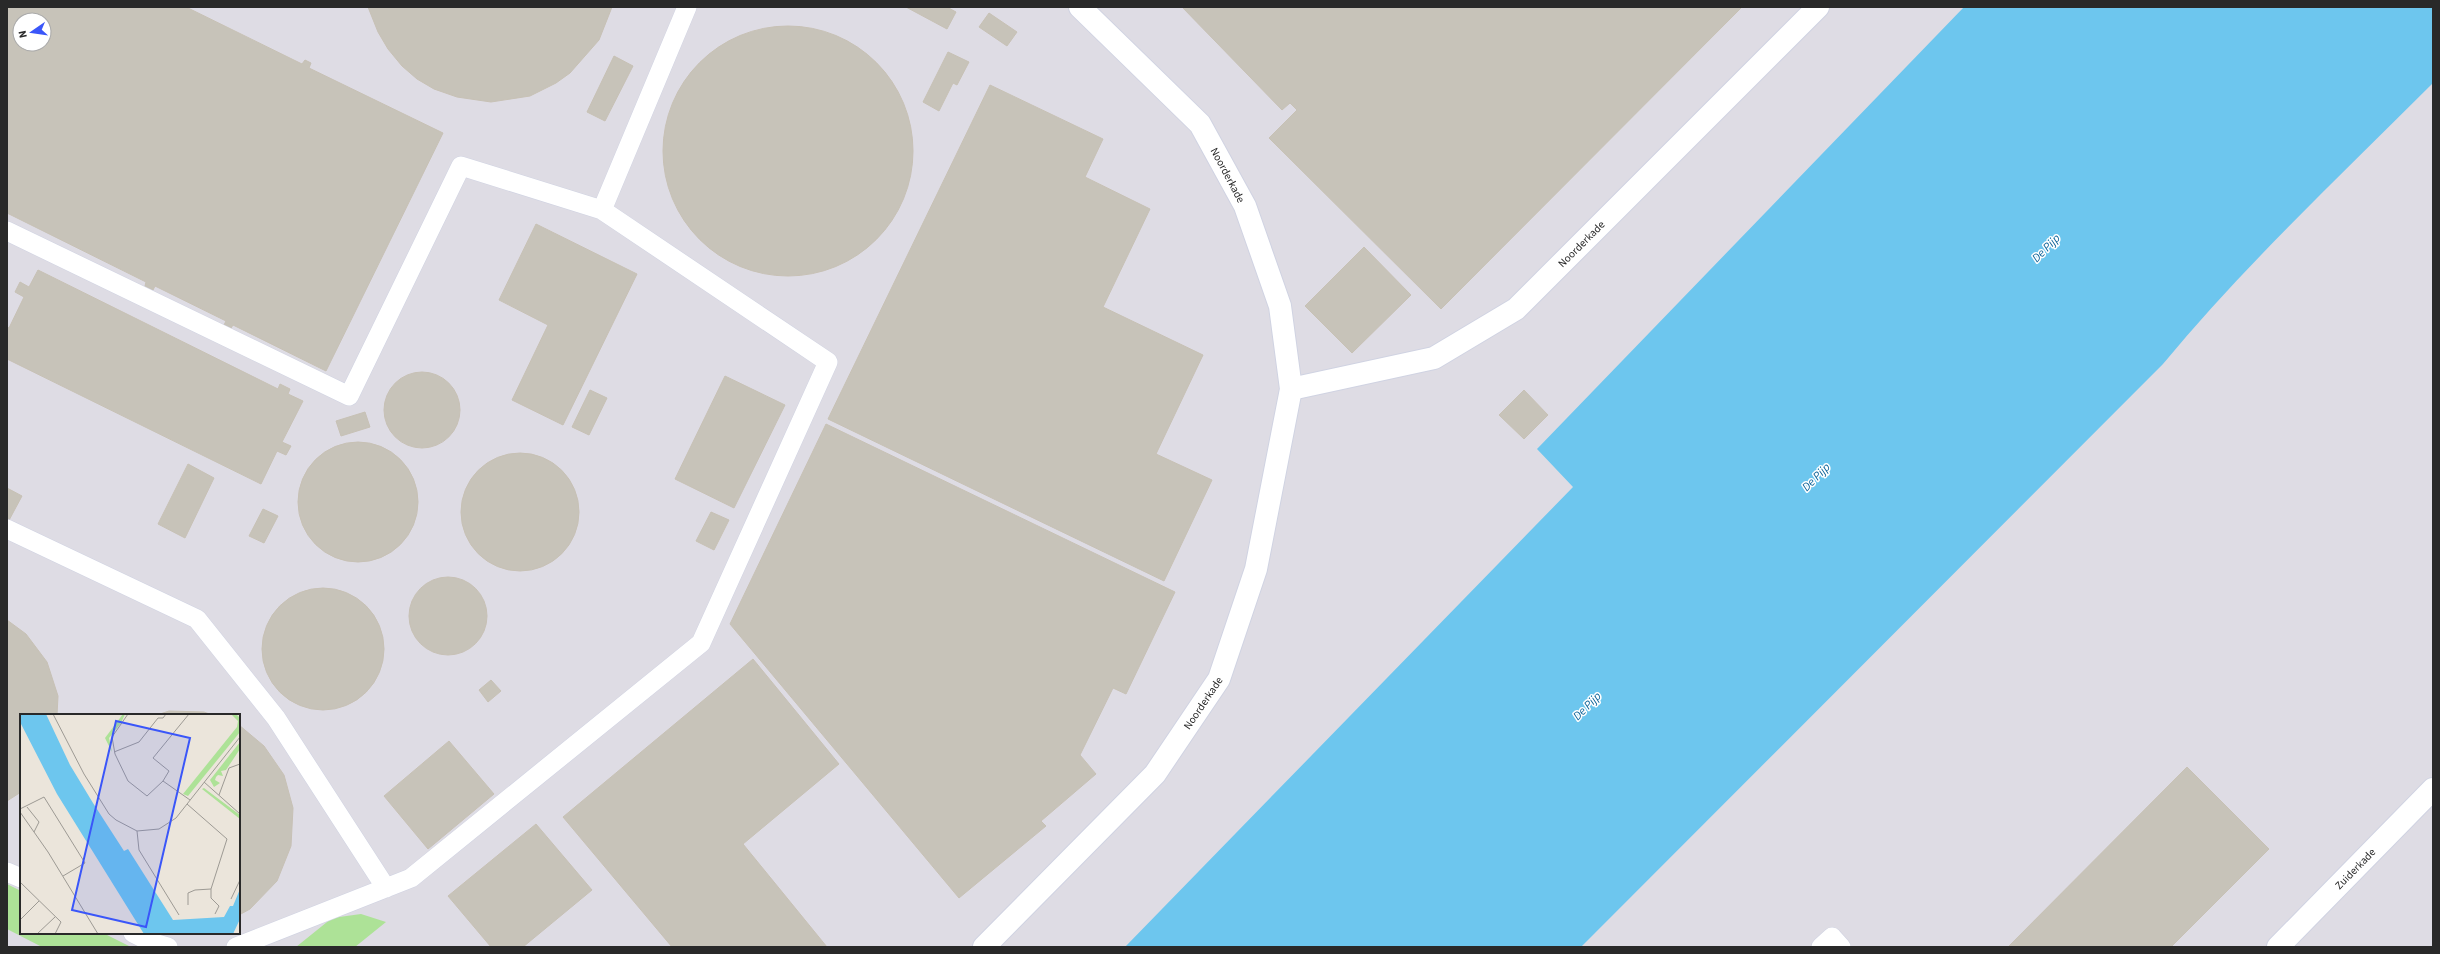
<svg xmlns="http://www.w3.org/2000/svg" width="2440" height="954" viewBox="0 0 2440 954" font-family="'Source Sans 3',sans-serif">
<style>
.industrial{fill:#dedce4;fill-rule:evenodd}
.green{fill:#ade297}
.water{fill:#6dc6ee}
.building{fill:#c7c3b9;stroke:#c7c1b5;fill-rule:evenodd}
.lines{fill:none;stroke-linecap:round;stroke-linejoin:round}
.service-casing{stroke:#d0d3e2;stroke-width:20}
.minor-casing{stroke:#d0d3e2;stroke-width:24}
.service{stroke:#fff;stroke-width:19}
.minor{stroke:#fff;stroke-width:22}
.labels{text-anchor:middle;stroke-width:3;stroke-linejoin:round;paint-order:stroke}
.street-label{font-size:11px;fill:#292929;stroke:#fff}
.water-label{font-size:12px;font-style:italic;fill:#0d6399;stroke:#fff}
.inset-road{fill:none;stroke:#9d9a94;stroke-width:1}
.view{fill:#3a56f9;fill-opacity:0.15;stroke:#3a56f9;stroke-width:2}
.inset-edge{fill:none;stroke:#292929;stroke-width:2}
</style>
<rect width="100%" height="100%" fill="#ebe5db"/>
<path class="industrial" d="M7,7H2433V947H7ZM20,20H44V44H20ZM21,715H239V933H21Z"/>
<path class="green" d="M7,884L21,891V933H103L131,947H42L7,929Z
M361,914L386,922L355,947H296L332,918Z"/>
<path class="water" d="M1964,7H2433V83C2341,175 2246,264 2163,364L1581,947H1125L1573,487L1537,449Z"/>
<path class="building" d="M7,7H186L302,64L305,60L311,63L309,68L443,133L326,371L233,325L231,328L224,325L226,321L155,286L153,290L145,286L146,282L7,213ZM20,20H44V44H20Z
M368,7H612L599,40L570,73L556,83L530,96L491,102L457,97L434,89L417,79L402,66L388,49L378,32Z
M906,7H947L956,12L947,29Z
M1182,7H1742L1441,309L1269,138L1297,110L1290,103L1282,110Z
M989,13L1017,32L1007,46L979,27Z
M663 151a125 125 0 1 1 250 0a125 125 0 1 1-250 0Z
M948,52L969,62L957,85L953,83L939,111L923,102Z
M614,56L633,66L605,121L587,112Z
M990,85L1103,139L1085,177L1150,209L1103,307L1203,355L1156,454L1212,480L1164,581L828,419Z
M536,224L637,274L563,425L512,400L548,325L499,300Z
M1364,247L1411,295L1352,353L1305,306Z
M38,270L278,389L280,384L290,389L288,394L303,401L282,442L291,446L286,455L277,451L261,484L7,359V327L9,328L24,297L15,292L20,282L29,287Z
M384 410a38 38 0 1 1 76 0a38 38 0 1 1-76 0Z
M725,376L785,405L734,508L675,479Z
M590,390L607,398L589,435L572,427Z
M1524,390L1548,415L1524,439L1499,415Z
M365,412L370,427L341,436L336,421Z
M826,424L1175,592L1126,694L1113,688L1080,755L1096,774L1041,821L1046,826L959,898L730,624Z
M298 502a60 60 0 1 1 120 0a60 60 0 1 1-120 0Z
M461 512a59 59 0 1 1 118 0a59 59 0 1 1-118 0Z
M188,464L214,478L185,538L158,524Z
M7,488L22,496L7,524Z
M263,509L278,516L264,543L249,536Z
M711,512L729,520L714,550L696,541Z
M409 616a39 39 0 1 1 78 0a39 39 0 1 1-78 0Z
M262 649a61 61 0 1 1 122 0a61 61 0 1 1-122 0Z
M7,620L26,634L47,662L58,696L57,715H21V792L7,801Z
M753,659L839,764L743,844L827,947H672L563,817Z
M491,680L501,691L488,702L479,690Z
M169,711L204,712L212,715H157Z
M239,725L264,746L284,775L293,808L291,846L277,881L250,909L239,915Z
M449,741L494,794L428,849L384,796Z
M2187,767L2269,849L2171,947H2008Z
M536,824L592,890L523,947H491L448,896Z"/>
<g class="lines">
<g class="service-casing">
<path id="service" d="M7,231L349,396L461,166L602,210L687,7
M7,529L197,619L276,718L386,888
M7,872L21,878
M133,933L151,942L168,947
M236,947L411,878L701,643L828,362L602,210
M1821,947L1832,937L1841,947"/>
</g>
<g class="minor-casing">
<g id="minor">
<path id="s1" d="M1291,389L1434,358L1516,309L1818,7"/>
<path id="s2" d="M984,947L1155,774L1219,679L1256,569L1291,389L1280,306L1245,206L1200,124L1080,7"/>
<path id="s3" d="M2278,947L2433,789"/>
</g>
</g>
<use href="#service" class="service"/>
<use href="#minor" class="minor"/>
</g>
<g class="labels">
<g class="street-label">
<text transform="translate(1228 175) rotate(62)" y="4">Noorderkade</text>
<text dy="4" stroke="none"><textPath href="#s1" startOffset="334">Noorderkade</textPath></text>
<text dy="4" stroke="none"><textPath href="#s2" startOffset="329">Noorderkade</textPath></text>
<text dy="4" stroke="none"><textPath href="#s3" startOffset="110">Zuiderkade</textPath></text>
</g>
<g class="water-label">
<text transform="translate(2046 248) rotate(-45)" y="4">De Pijp</text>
<text transform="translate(1816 477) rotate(-45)" y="4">De Pijp</text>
<text transform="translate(1587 706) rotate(-45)" y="4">De Pijp</text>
</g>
</g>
<g transform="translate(20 714)">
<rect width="220" height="220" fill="#ebe5db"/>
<path d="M103,0H105L101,9L89,24L92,38L85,24ZM211,0H216L220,4V18L168,82L163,80L217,13L218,7ZM220,28V35L206,56L201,57L203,62L198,61L196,63L195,66L200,69L194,73L190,66ZM184,74L220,101V105L182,75Z" fill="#ade297"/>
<path d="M0,0H26L50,51L73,89L104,137L108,135L153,206L204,203L210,192H213L220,175V205L213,220H124L37,80L0,8Z" fill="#6dc6ee"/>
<path class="inset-road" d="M33,0L64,60L89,100L96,106L117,117L139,115L156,104L220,23M108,0L92,23L95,40L108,67L127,82L143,67M169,0L133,44L149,57L143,67L170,86M94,38L119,28L138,4H143L146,0M184,68L220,100M199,81L209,54L220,50M167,90L207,125L191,175L175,176L168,179V191M7,93L19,108L14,118M0,95L24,83L65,149L43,162M0,98L28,138L78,220M117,117L119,136L159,201M0,168L41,208L35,220M191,175V184L199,192L195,200M211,185L220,166M0,206L19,187M17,220L35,203"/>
<path class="view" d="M96,7L170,24L126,213L52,196Z"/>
<rect width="220" height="220" class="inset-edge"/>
</g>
<rect width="2440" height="954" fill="none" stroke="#292929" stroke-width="16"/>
<g transform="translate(32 32) rotate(257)"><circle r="19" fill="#ffffff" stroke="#a9a9a9"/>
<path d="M0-3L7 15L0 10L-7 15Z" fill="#3a56f9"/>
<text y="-6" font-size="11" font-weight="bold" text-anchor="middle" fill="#292929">N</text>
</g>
</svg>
